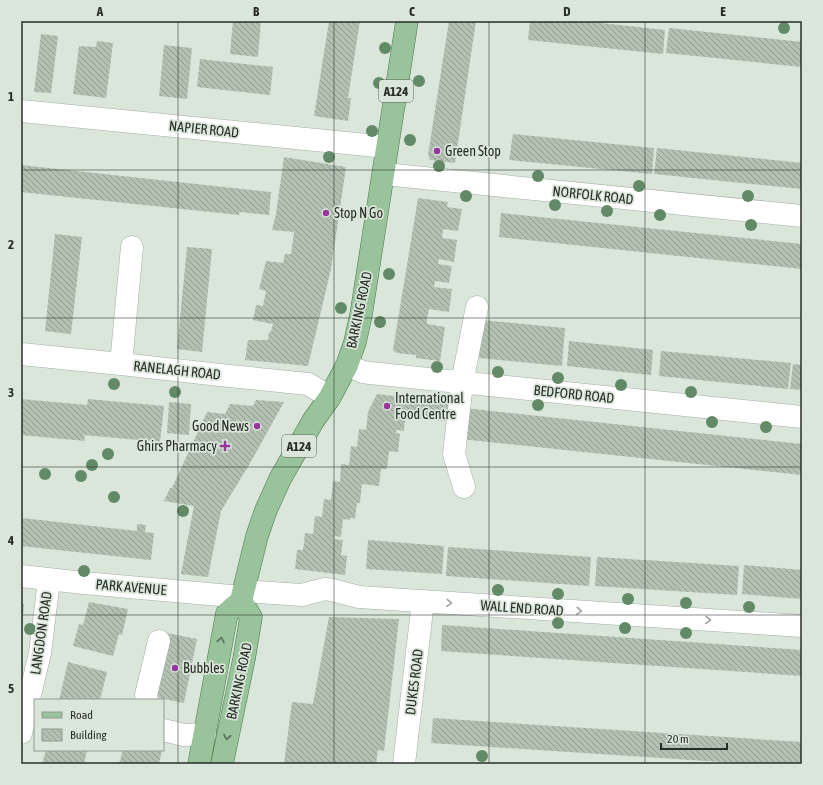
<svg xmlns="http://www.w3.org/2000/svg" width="823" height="785" viewBox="0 0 823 785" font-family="'Asap Condensed',sans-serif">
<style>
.building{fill:url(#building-back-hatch)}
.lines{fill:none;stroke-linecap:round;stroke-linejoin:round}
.minor-casing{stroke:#a2afa2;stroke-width:23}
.major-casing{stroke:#457447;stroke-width:23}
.minor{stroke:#fff;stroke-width:22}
.major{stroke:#98c39b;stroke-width:22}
.tree{fill:#628a67}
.oneway{stroke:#9ea09e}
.oneway2{stroke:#5a705c}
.grid{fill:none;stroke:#282d28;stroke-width:1;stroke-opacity:0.55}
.poi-dot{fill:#97379e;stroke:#d9e6d9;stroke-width:1.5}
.labels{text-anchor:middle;stroke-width:3.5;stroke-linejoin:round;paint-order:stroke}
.shield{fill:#d9e6d9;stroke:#5d645d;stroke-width:1}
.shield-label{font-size:13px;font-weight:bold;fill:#282d28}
.street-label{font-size:14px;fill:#282d28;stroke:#d9e6d9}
.poi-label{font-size:14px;fill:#282d28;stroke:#d9e6d9;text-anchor:start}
.neatline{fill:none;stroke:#282d28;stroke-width:1.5}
.grid-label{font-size:13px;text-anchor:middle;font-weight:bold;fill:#282d28}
</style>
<defs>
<pattern id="building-back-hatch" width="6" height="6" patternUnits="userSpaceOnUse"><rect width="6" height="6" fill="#b3c1b3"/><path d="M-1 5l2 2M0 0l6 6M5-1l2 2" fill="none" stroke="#929d92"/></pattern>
</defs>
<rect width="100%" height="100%" fill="#d9e6d9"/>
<path class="building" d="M233,21H261L258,57L230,54Z
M329,21H360L348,98H351L348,121L314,116Z
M449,21H476L455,163L430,160L428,155Z
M530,21H583L665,30L663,54L528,40Z
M669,28L802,42V67L666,53Z
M41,34L58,36L51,93L34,92Z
M97,41L113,43L106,98L73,94L79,46L96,47Z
M164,45L192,48L187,99L159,96Z
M200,59L273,67L270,95L197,87Z
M513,134L654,148L652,174L509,160Z
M657,148L802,163V189L654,174Z
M284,157L346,167L331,269L308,366L245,360L248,340H268L269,332H271L273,324L253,320L256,305L263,306L266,291L259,289L266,261L283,263L285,254H291L294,232L272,230L276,214Z
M21,165L271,192L269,215L240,212L239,215L21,192Z
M418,198L448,202L447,207L462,209L458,231L443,229L442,238L457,240L454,262L439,259L438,264L452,266L449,283L435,281L434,287L452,289L449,312L429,309L427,318V324L445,327L440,361L416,358V355L397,353L393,350Z
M501,213L802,244V269L499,237Z
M55,234L82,237L71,334L45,331Z
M187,247L212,249L202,352L177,349Z
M482,320L565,328L562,366L479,358Z
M569,341L653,350L651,375L567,366Z
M661,351L791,363L788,389L659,376Z
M793,364L802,365V390L790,389Z
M377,394L456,403L454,422L405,417L404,431L396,430V433L400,434L398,452L389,451L387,469H381L379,486L362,484L360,503H357L355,519L350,518V520L343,519L341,537L334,536V539L343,540L341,555L347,556L345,575L295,569L297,550H303L305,533L313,534L315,516L322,517L324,499L331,500L333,481L340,482L341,464L349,465L351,446L357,447L359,429L366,430L368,412Z
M21,399L87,405L88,399L164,406L160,442L84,435L85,441L21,435Z
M256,400L284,402L249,465L221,511L208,577L181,574L194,506L164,501L170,488H172L207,412L225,414L230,404L253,406Z
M169,402L191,404L189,435L167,433Z
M464,408L802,444V475L460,439Z
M22,518L137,531V524L146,525L145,532L154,533L151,560L21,546Z
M368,540L444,546L442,574L366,569Z
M448,547L591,557L589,586L446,576Z
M597,557L739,566L737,595L595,586Z
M744,565L802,570V599L742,594Z
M89,602L128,609L122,635L119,634L113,656L73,646L79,624L83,625Z
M21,604H24L22,629H21Z
M329,617L399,619L384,751L378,750L376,764H284L292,702L313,704Z
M442,625L802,650V676L441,651Z
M167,633L197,639L184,703L154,697Z
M68,662L107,672L100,700H59Z
M433,718L802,742V764H753L431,743Z
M46,750H87L84,764H42Z
M123,750H162L159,764H119Z"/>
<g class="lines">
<g class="minor-casing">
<path id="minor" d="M21,111L387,147
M384,174L802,216
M21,354L121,364L220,375L308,384L330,397
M121,364L132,247
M347,365L363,372L370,373L802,417
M464,487L454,454L462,383L477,307
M21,576L84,583L242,597
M243,591L302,595L325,589L332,590L359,597L802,626
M147,700L146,695L159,641
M163,730L184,735L205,734
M21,733L40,653L48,589V579
M404,764L423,601"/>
</g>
<g class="major-casing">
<path id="major" d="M199,764L227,613L241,601L257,536L266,510L280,479L313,421L330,397L347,365L355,342L361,315L407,21
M222,764L244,659L251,617L241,601"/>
</g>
<use href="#minor" class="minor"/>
<use href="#major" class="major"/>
</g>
<g class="tree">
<circle cx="784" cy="28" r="6"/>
<circle cx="385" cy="48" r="6"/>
<circle cx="419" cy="81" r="6"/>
<circle cx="379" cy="83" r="6"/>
<circle cx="372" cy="131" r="6"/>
<circle cx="410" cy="140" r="6"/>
<circle cx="329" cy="157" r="6"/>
<circle cx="439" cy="166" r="6"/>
<circle cx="538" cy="176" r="6"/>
<circle cx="639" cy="186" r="6"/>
<circle cx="466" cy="196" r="6"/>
<circle cx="748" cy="196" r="6"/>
<circle cx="555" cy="205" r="6"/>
<circle cx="607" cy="211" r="6"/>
<circle cx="660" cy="215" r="6"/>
<circle cx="751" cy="225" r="6"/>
<circle cx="389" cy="274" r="6"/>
<circle cx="341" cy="308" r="6"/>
<circle cx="380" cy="322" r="6"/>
<circle cx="437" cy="367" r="6"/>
<circle cx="498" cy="372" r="6"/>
<circle cx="558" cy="378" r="6"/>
<circle cx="114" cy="384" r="6"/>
<circle cx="621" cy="385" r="6"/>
<circle cx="175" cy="392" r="6"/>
<circle cx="691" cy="392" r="6"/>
<circle cx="538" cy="405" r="6"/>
<circle cx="712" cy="422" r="6"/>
<circle cx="766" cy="427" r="6"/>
<circle cx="108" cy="454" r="6"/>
<circle cx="92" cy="465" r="6"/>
<circle cx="45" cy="474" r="6"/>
<circle cx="81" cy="476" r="6"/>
<circle cx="114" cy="497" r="6"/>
<circle cx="183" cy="511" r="6"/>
<circle cx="84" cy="571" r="6"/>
<circle cx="498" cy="590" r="6"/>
<circle cx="558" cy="594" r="6"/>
<circle cx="628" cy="599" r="6"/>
<circle cx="686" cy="603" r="6"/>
<circle cx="749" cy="607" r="6"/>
<circle cx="558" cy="623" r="6"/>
<circle cx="625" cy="628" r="6"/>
<circle cx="30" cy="629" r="6"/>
<circle cx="686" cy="633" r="6"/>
<circle cx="482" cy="756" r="6"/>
</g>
<defs><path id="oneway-chevron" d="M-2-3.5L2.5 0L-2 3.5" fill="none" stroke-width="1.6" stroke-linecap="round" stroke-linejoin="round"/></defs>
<g class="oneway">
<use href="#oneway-chevron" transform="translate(449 603) rotate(4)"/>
<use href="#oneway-chevron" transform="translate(579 611) rotate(4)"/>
<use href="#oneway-chevron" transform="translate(708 620) rotate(4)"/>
</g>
<g class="oneway2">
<use href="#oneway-chevron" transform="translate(221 640) rotate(-79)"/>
<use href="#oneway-chevron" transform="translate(227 737) rotate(101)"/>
</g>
<path class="grid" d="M178,21V764M334,21V764M489,21V764M645,21V764M21,170H802M21,318H802M21,467H802M21,615H802"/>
<g class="poi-dot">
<circle cx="437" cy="151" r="4"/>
<circle cx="326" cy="213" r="4"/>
<circle cx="387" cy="406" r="4"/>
<circle cx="257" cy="426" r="4"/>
<path d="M223 440h4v4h4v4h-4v4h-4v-4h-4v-4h4z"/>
<circle cx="175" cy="668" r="4"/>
</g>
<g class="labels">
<g class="shield">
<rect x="379" y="80" width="34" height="22" rx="3"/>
<rect x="282" y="435" width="34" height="22" rx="3"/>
</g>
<g class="shield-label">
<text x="396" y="96">A124</text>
<text x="299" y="451">A124</text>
</g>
<g class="street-label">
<text transform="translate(204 129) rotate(6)" y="5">NAPIER ROAD</text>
<text transform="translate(593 195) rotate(6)" y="5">NORFOLK ROAD</text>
<text transform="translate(359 310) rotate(-78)" y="5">BARKING ROAD</text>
<text transform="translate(177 370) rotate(6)" y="5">RANELAGH ROAD</text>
<text transform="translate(574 394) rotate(6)" y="5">BEDFORD ROAD</text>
<text transform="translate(131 587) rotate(5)" y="5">PARK AVENUE</text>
<text transform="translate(522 608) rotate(4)" y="5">WALL END ROAD</text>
<text transform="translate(41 633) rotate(-82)" y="5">LANGDON ROAD</text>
<text transform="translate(239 681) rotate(-78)" y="5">BARKING ROAD</text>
<text transform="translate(414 682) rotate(-83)" y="5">DUKES ROAD</text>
</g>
<g class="poi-label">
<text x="445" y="156">Green Stop</text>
<text x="334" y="218">Stop N Go</text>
<text x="395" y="403">International<tspan x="395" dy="16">Food Centre</tspan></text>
<text x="249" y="431" text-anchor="end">Good News</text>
<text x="217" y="451" text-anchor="end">Ghirs Pharmacy</text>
<text x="183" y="673">Bubbles</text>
</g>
</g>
<rect width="823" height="785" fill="none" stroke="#d9e6d9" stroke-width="44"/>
<rect x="34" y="699" width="130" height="52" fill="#d9e6d9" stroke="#929c92"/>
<rect x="42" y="712" width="20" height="6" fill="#98c39b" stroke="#929c92"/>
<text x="70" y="719" font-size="12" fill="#282d28">Road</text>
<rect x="42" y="729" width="20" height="12" fill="url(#building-back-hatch)" stroke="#929c92"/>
<text x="70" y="739" font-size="12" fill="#282d28">Building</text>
<path d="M661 743v6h66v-6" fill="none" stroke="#282d28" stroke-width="2"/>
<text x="667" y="743" font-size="12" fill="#282d28" stroke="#d9e6d9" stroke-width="3" paint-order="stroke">20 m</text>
<rect x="22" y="22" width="779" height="741" class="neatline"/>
<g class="grid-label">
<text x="100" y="16">A</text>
<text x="256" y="16">B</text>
<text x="412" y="16">C</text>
<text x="567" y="16">D</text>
<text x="723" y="16">E</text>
<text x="11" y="101">1</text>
<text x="11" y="249">2</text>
<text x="11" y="397">3</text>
<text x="11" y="545">4</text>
<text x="11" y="693">5</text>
</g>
</svg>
